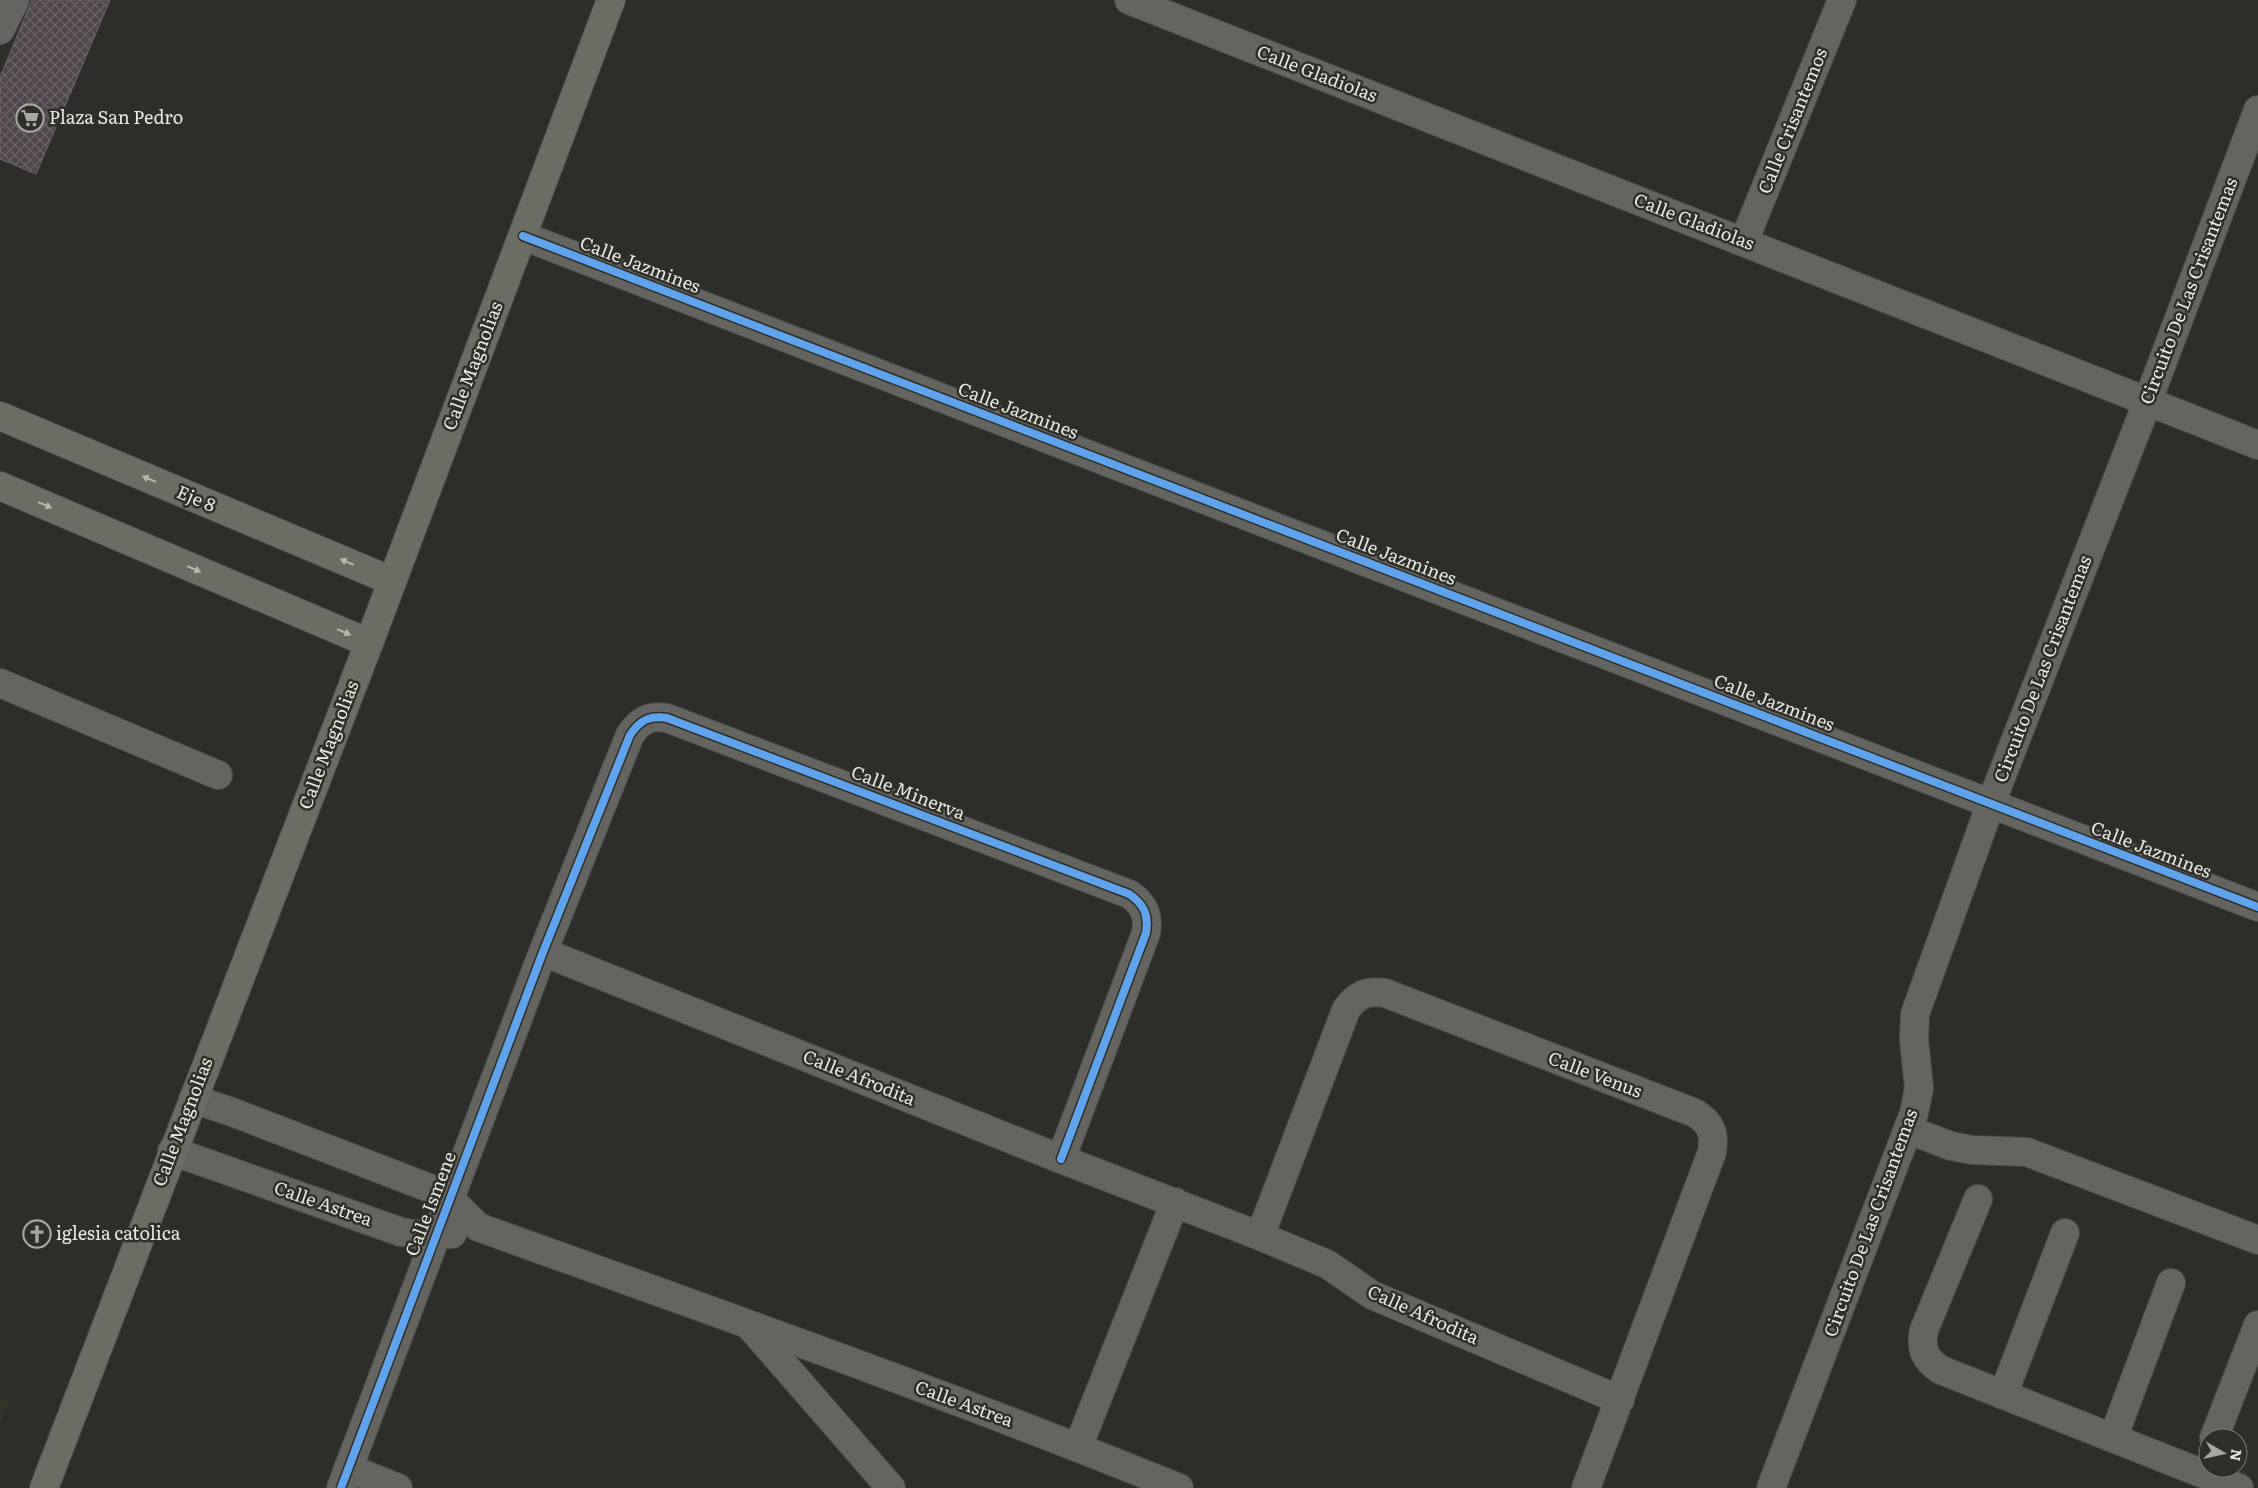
<svg xmlns="http://www.w3.org/2000/svg" width="2258" height="1488" viewBox="0 0 2258 1488" font-family="Literata,serif">
<style>
.built{fill:#323528}
.building{fill:url(#building-cross-hatch);stroke:#676766}
.lines{fill:none;stroke-linecap:round;stroke-linejoin:round}
.minor-casing{stroke:#4c4c49;stroke-width:30}
.major-casing{stroke:#4c4c49;stroke-width:30}
.minor{stroke:#646461;stroke-width:28}
.major{stroke:#6b6c64;stroke-width:28}
.cycleway-casing{stroke:#2e2f28;stroke-width:11}
.cycleway{stroke:#60a3ed;stroke-width:8}
.oneway{fill:#b5b6b0}
.labels{text-anchor:middle;stroke-width:5;stroke-linejoin:round;paint-order:stroke}
.street-label{font-size:18px;fill:#e7e7e3;stroke:#2e2f28}
.poi-label{font-size:18px;fill:#e7e7e3;stroke:#2e2f28;text-anchor:start}
</style>
<defs>
<pattern id="building-cross-hatch" width="8" height="8" patternUnits="userSpaceOnUse" patternTransform="scale(1.25)"><rect width="8" height="8" fill="#4f464b"/><path d="M0 0l8 8M0 8l8-8" fill="none" stroke="#686165"/></pattern>
</defs>
<rect width="100%" height="100%" fill="#2d2e29"/>
<path class="built" d="M0,1397L9,1401L0,1425Z"/>
<path class="building" d="M32,0H110L36,174L0,159V77Z"/>
<g class="lines">
<g class="minor-casing">
<path id="minor" d="M1129,0L2258,445
M0,30L15,0
M523,236L2258,907
M1744,241L1842,0
M0,683L218,775
M543,952L1061,1159L1260,1236L1327,1264L1372,1295L1620,1400
M193,1099L232,1112L432,1189L449,1198L478,1227C712,1311 948,1394 1179,1488
M1909,1130L1951,1146L1972,1150L2027,1152L2258,1240
M172,1151L401,1232L420,1235L452,1234
M1978,1199L1924,1330C1920,1349 1925,1360 1941,1370L2239,1488
M1260,1236L1346,1010C1356,995 1367,990 1385,993L1695,1113C1711,1123 1715,1133 1712,1152L1586,1488
M749,1325L891,1488
M2003,1395L2065,1233
M2113,1438L2171,1283
M2214,1438L2258,1325
M1078,1447L1175,1202
M348,1468L398,1488
M341,1488L543,952L630,735C640,720 650,715 667,718L1129,894C1144,904 1149,915 1146,933L1061,1159
M1771,1488L1914,1113L1919,1088L1914,1040L1915,1014L1991,803L2147,403L2258,110"/>
</g>
<g class="major-casing">
<path id="major" d="M0,416L392,581
M0,486L369,643
M44,1488L369,643L611,0"/>
</g>
<use href="#minor" class="minor"/>
<use href="#major" class="major"/>
<g class="cycleway-casing">
<path id="cycleway" d="M523,236L2258,907
M341,1488L543,952L630,735C640,720 650,715 667,718L1129,894C1144,904 1149,915 1146,933L1061,1159"/>
</g>
<use href="#cycleway" class="cycleway"/>
</g>
<defs><path id="oneway-solid" d="M-6-.8H1V-3.2L6.5 0L1 3.2V.8H-6Z" transform="scale(1.25)"/></defs>
<g class="oneway">
<use href="#oneway-solid" transform="translate(149 479) rotate(-157)"/>
<use href="#oneway-solid" transform="translate(45 505) rotate(23)"/>
<use href="#oneway-solid" transform="translate(347 562) rotate(-157)"/>
<use href="#oneway-solid" transform="translate(194 569) rotate(23)"/>
<use href="#oneway-solid" transform="translate(344 632) rotate(23)"/>
</g>
<defs>
<g id="supermarket-ring" transform="scale(1.4375)"><circle r="9.5" fill="#2e2f28" stroke="#a6a6a2" stroke-width="1.5"/><path d="M-6-5.5h2.5l.6 2H6L4.5 2H-2.5L-4.4-4H-6ZM-1.5 3.2a1.3 1.3 0 1 0 .1 0ZM3 3.2a1.3 1.3 0 1 0 .1 0Z" fill="#a6a6a2"/></g>
<g id="church-ring" transform="scale(1.4375)"><circle r="9.5" fill="#2e2f28" stroke="#a6a6a2" stroke-width="1.5"/><path d="M-1.2-6h2.4v3.5h3.3v2.4h-3.3V6h-2.4V-.1h-3.3v-2.4h3.3Z" fill="#a6a6a2"/></g>
</defs>
<g fill-rule="evenodd">
<use href="#supermarket-ring" x="30" y="118"/>
<use href="#church-ring" x="37" y="1234"/>
</g>
<g class="labels">
<g class="street-label">
<text transform="translate(1317 74) rotate(21)" y="6">Calle Gladiolas</text>
<text transform="translate(1793 121) rotate(-68)" y="6">Calle Crisantemos</text>
<text transform="translate(1694 222) rotate(21)" y="6">Calle Gladiolas</text>
<text transform="translate(640 265) rotate(21)" y="6">Calle Jazmines</text>
<text transform="translate(2189 291) rotate(-69)" y="6">Circuito De Las Crisantemas</text>
<text transform="translate(473 366) rotate(-69)" y="6">Calle Magnolias</text>
<text transform="translate(1018 411) rotate(21)" y="6">Calle Jazmines</text>
<text transform="translate(196 499) rotate(23)" y="6">Eje 8</text>
<text transform="translate(1396 557) rotate(21)" y="6">Calle Jazmines</text>
<text transform="translate(2043 669) rotate(-69)" y="6">Circuito De Las Crisantemas</text>
<text transform="translate(1774 703) rotate(21)" y="6">Calle Jazmines</text>
<text transform="translate(329 745) rotate(-69)" y="6">Calle Magnolias</text>
<text transform="translate(908 793) rotate(21)" y="6">Calle Minerva</text>
<text transform="translate(2151 850) rotate(21)" y="6">Calle Jazmines</text>
<text transform="translate(1595 1075) rotate(21)" y="6">Calle Venus</text>
<text transform="translate(859 1078) rotate(22)" y="6">Calle Afrodita</text>
<text transform="translate(183 1122) rotate(-69)" y="6">Calle Magnolias</text>
<text transform="translate(323 1204) rotate(19)" y="6">Calle Astrea</text>
<text transform="translate(431 1204) rotate(-69)" y="6">Calle Ismene</text>
<text transform="translate(1871 1223) rotate(-70)" y="6">Circuito De Las Crisantemas</text>
<text transform="translate(1423 1315) rotate(24)" y="6">Calle Afrodita</text>
<text transform="translate(964 1404) rotate(20)" y="6">Calle Astrea</text>
</g>
<g class="poi-label">
<text x="49" y="124">Plaza San Pedro</text>
<text x="56" y="1240">iglesia catolica</text>
</g>
</g>
<g transform="translate(2223 1453) rotate(99)"><circle r="24" fill="#2e2f28" stroke="#787973"/>
<path d="M0-4L9 19L0 12L-9 19Z" fill="#a6a6a2"/>
<text y="-8" font-size="14" font-weight="bold" text-anchor="middle" fill="#e7e7e3">N</text>
</g>
</svg>
